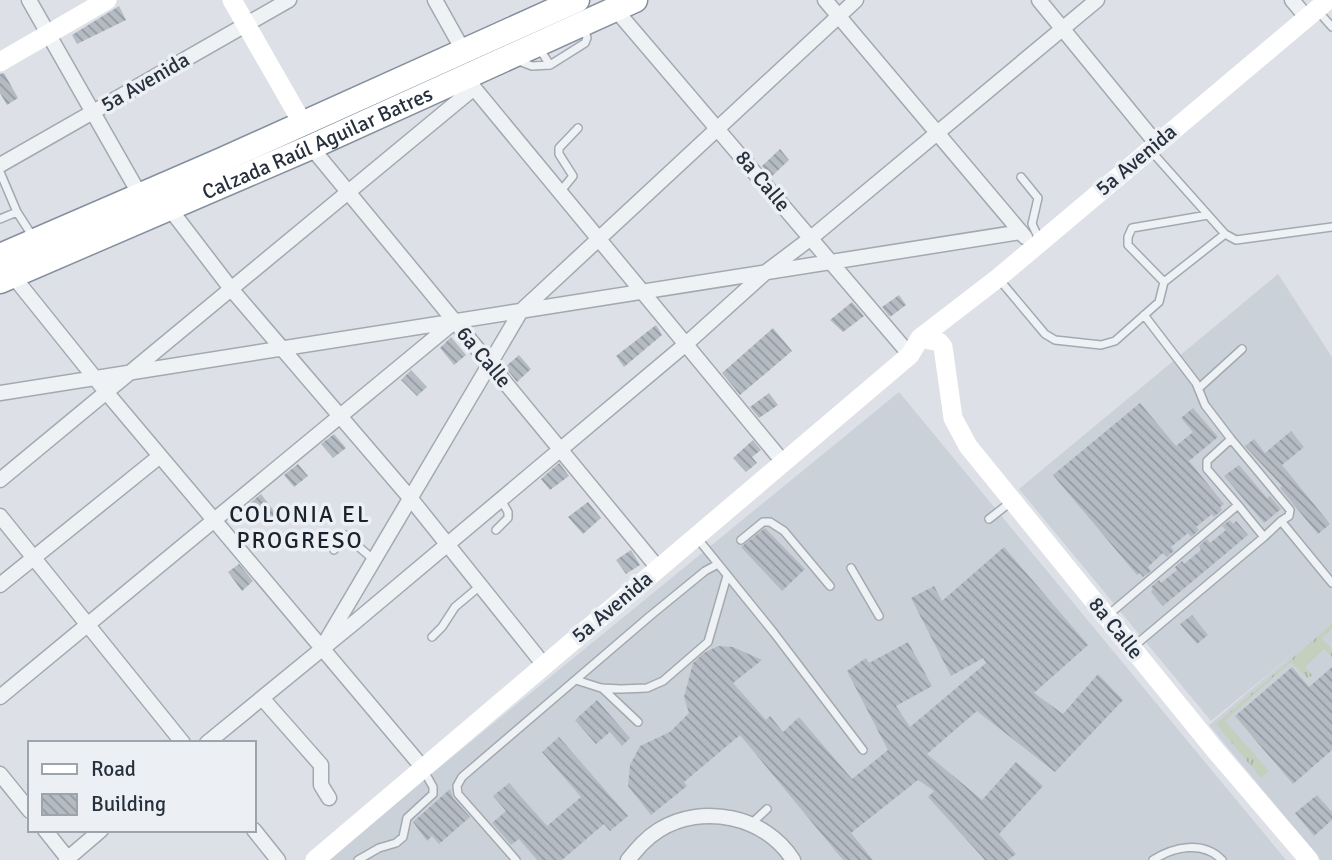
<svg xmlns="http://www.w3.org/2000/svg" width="1332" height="860" viewBox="0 0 1332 860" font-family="Signika,sans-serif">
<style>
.built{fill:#cbd1d8}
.grass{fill:url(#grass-tufts)}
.building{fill:url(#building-back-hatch)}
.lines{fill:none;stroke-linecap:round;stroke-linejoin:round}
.lane-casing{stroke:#a3a9b1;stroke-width:10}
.street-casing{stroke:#a3a9b1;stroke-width:17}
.highway-casing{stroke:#84909d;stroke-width:27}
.lane{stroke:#eff2f5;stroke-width:7}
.street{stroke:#eff2f5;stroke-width:14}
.secondary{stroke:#fff;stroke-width:19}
.highway{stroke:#fff;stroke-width:24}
.labels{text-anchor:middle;stroke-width:7;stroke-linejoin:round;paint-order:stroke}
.street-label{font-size:21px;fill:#27313d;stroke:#ecf0f4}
.neighbourhood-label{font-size:23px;letter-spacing:2px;fill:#19222d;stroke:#ecf0f4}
</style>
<defs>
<pattern id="grass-tufts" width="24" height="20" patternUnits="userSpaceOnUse" patternTransform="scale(1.75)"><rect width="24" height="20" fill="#c4d0be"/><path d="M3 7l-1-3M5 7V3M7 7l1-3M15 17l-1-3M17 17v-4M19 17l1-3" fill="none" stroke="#a8b3a4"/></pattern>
<pattern id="building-back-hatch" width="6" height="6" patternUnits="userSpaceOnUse" patternTransform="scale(1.75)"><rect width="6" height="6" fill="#b4bbc3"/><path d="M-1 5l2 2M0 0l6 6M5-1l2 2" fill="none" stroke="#9299a0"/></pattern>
</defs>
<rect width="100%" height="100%" fill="#dde1e7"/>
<path class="built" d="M1278,274L1332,357V860H1321L1209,725L1293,654L1211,721L1019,489Z
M899,392L1286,860H328L402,798Z"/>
<path class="grass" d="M1332,624V629L1322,638L1332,649V657L1324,649L1305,667L1312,675L1308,679L1291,662L1225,721L1269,771L1261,778L1216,724Z"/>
<path class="building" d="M119,6L126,20L77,44L72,35Z
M4,73L18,98L7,105L0,93V74Z
M780,149L789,160L771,177L762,166Z
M899,295L906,305L890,317L882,307Z
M852,302L864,316L843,332L830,320Z
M656,325L662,335L624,367L616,356Z
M773,328L792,351L740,395L722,373Z
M451,337L466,355L454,365L440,348Z
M519,355L531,369L517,382L505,367Z
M411,370L427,387L417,396L401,380Z
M769,393L778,405L759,418L750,407Z
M1140,403L1176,446L1193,432L1181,418L1193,408L1218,437L1189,461L1224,504L1220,507L1222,510L1214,517L1212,514L1196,527L1199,530L1191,537L1188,533L1171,547L1174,551L1167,557L1163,553L1148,567L1151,571L1143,577L1140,573L1137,575L1053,475Z
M1291,431L1304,447L1282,465L1330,524L1318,534L1280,488L1282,486L1245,446L1254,439L1265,453Z
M334,434L346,448L333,458L321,444Z
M753,440L761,450L752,457L757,463L746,472L733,458Z
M559,463L569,476L550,490L541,479Z
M298,464L308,476L294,487L284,475Z
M1239,465L1267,498L1270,496L1281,509L1264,523L1224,476Z
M261,494L277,515L265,524L249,504Z
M588,502L601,518L583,534L568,517Z
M1230,520L1233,524L1236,521L1248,535L1163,606L1151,592L1153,589L1151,587L1159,580L1161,583L1177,570L1175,567L1182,561L1184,564L1201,550L1199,546L1207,539L1210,543L1226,530L1222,526Z
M765,528L805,569L782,591L741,547Z
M1004,547L1088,645L1034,693L1063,714L1098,674L1123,700L1055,772L977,711L927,754L982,800L1016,762L1043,786L999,834L1016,854L1008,860H985L928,797L934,791L918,780L851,833L873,860H843L740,735L684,782L687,786L651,815L628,786L630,765L640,746L670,732L689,713L684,697L693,663L704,653L718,646L733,647L762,660L733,683L766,720L770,716L783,732L799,717L852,779L888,750L847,671L866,658L869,663L908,642L932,686L896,706L910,727L986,663L983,658L951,676L911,598L934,586L942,601Z
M631,550L640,565L626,574L616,560Z
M239,564L253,581L242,591L228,572Z
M1192,615L1208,635L1197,644L1180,624Z
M1292,667L1309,687L1332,667V750L1293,784L1235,716Z
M597,700L630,738L622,746L610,732L596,744L575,720Z
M559,737L628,816L610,831L604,824L562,860H537L519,839L511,845L492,823L506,811L493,796L509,783L547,826L581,797L542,752Z
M450,789L453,798L470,817L439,844L432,836L427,841L413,822Z
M1317,795L1332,812V820L1314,836L1295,813Z"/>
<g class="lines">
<g class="lane-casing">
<path id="lane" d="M1317,10L1332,27
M539,48L550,65L585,43L587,38L584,27
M519,61L532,66L550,65
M1152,152L1225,234L1236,240L1332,227
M0,172L17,212
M1021,177L1038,198L1032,224L1040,241
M560,192L573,176L559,154V148L578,128
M0,219L17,212L33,237
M998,278L1045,334L1055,340L1101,345L1115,341L1159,302L1164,282L1225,234
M1164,282L1128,245V237L1132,228L1208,215
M1144,315L1196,383L1205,405L1231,439
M1199,388L1242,349
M1238,505L1207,469V461L1231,439L1290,510L1289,516L1281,521
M989,519L1012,501
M496,530L508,518V512L501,500
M1264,537L1281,521L1332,583
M698,539L774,633L863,750
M741,540L763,522H770L784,531L830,586
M334,550L338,540L345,535L374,560
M851,568L879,616
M1107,616L1238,505L1264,537L1133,647
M432,637L442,627L455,607L480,586
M576,680L601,688L621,689L647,688L663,681L708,642L727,576
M602,688L638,722
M751,824L767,809
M358,860L379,848L396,843L403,837L407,818L433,794V787L424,771
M516,860L458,794L457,786L462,777L650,616L705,571L718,564
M1153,860C1173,847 1203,840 1222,860"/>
</g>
<g class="street-casing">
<path id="street" d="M29,0L140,195
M435,0L464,52
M825,0L1025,237
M1039,0L1156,143
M1292,0L1307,18
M615,9L910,355
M472,81L474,88L783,462
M311,147L658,568
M0,165L289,0
M170,209L232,290L411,499L544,665
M13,276L107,393L423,768
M0,393L1021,232
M0,480L474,88
M0,516L183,743
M0,585L160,456
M326,641L521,311L856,0
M0,697L454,322
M262,698L321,765V785L329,798
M207,743L355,622L686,344L766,272L811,238L1097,0
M0,774L30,811
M45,830L69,860
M254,830L278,860
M66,860L101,830
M628,860C637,849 646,838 659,830C702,803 766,816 793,860"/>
</g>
<g class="highway-casing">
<g id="highway">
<path d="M0,256L222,160L577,0"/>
<path id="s1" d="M0,281L311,147L635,0"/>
</g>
</g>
<use href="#lane" class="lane"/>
<use href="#street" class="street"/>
<path class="secondary" d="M232,0L303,124
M0,62L107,0
M920,338L939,342L943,347L953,418L968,446L1215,750L1309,860
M315,860L910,355L920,338L998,278L1328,0"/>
<use href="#highway" class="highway"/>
</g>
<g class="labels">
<g class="street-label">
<text transform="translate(145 82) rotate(-30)" y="7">5a Avenida</text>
<text dy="7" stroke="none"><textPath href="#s1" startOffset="346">Calzada Raúl Aguilar Batres</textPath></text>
<text transform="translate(1136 160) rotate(-40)" y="7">5a Avenida</text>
<text transform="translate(763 181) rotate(50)" y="7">8a Calle</text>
<text transform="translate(484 357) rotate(50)" y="7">6a Calle</text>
<text transform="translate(612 607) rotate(-40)" y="7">5a Avenida</text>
<text transform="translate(1116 628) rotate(51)" y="7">8a Calle</text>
</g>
<g class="neighbourhood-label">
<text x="300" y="522">COLONIA EL<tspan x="300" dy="26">PROGRESO</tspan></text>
</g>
</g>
<rect x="28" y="741" width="228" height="91" fill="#ecf0f4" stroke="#9da4ab" stroke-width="2"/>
<rect x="42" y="764" width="35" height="10" fill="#ffffff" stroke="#9da4ab" stroke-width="2"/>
<text x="91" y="776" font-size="21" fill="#27313d">Road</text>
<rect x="42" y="794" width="35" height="21" fill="url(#building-back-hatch)" stroke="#9da4ab" stroke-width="2"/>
<text x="91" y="811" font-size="21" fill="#27313d">Building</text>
</svg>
